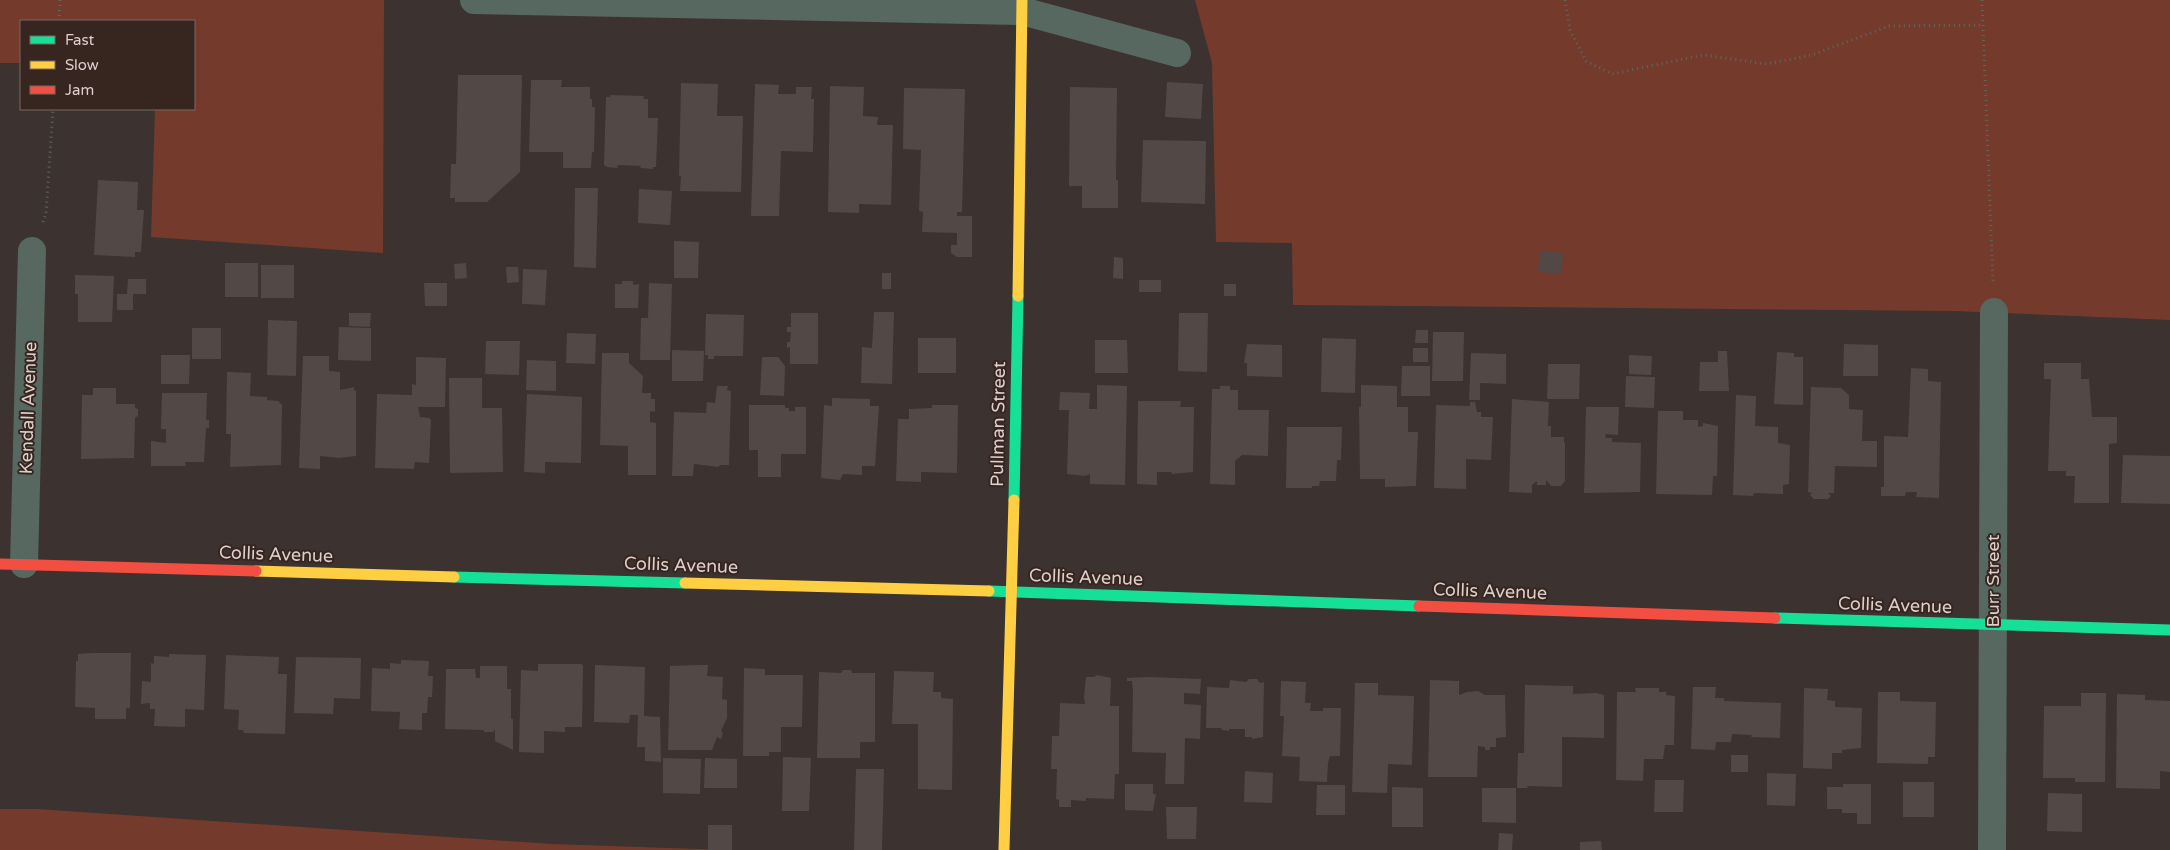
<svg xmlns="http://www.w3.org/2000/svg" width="2170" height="850" viewBox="0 0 2170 850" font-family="'Varela Round',sans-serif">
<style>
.green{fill:#743b2d}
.building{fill:#524947}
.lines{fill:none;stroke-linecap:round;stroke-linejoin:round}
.path{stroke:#5f6661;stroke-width:3;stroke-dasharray:1 4;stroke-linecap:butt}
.street{stroke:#576861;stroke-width:28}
.fast{stroke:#16e098;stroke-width:11}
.slow{stroke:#ffcf43;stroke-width:11}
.jam{stroke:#f24e42;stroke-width:11}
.labels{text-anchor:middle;stroke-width:4;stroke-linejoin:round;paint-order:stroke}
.street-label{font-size:18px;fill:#dccfcc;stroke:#372520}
</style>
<rect width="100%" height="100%" fill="#3c3230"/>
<path class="green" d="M0,0H384L383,253L151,237L155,109H194V21H21V63H0Z
M1195,0H2170V320L1954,311L1293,305L1292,243L1216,242L1212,63Z
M0,809H37L552,844L727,850H0Z"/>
<path class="building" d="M458,75H522L520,172L487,202H455V198H450L451,164H456Z
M531,80H562L561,87H590V99H592V107H595L594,152H592L591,168H563V152H529Z
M1167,82L1203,84L1201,119L1165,117Z
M681,83L718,84L717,116H743L741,192L680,191L681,176H679Z
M755,84L779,85L778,94H796V87H812L811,99H814L813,152L781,151L779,216H751Z
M830,86L864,87L863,116L878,117L877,125H893L891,205L859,204V213L828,212Z
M1070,87L1117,88L1116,180H1118V208H1082V186H1069Z
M904,88L965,89L962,212H957V216H972V257H957L951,253V245H957V233L922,232L923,212L919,211L921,150L903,149Z
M610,95L644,96L643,99H648V118H658L656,167H653V169L640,168L641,166L618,165L617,168L607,167L604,165L606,97H610Z
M1143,140L1206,141L1205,204L1141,202Z
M98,180L138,182L137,210H144L141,252H135V257L94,255Z
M575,188H598L596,268L574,267Z
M639,189L672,191L670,225L638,223Z
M674,241L699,242L698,278H674Z
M1540,251L1563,253L1561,274L1538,272Z
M1114,257L1123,258V279L1113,278Z
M225,263H258V297H225Z
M466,263L467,278L455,279L454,264Z
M261,265H294V298H261Z
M506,267H518L519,282L507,283Z
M523,269L547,270L545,305L522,304Z
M882,273H891V289H882Z
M75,275L114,276L112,322H78V294H75Z
M128,279H146V294H133V310H117V294H127Z
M1139,280H1161V292H1139Z
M622,281H633V285L639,284L638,308H615V284H622Z
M424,283H447V306H425Z
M649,283L672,284L670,360H640L641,318H648Z
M1224,284H1236V296H1224Z
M874,312H894L892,384L861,383L862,347L872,348Z
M349,313H371L370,327L349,326Z
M791,313H818V364H790V347L787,348V342H790L791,332H787V327H791Z
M1179,313H1208L1207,372L1178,371Z
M706,314L744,315L743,356H714V359H708V355H705Z
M268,320L297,321L296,376L267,375Z
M339,327L371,328V361L338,360Z
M192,328H221V359H192Z
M1416,330H1428V343H1415Z
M1433,332H1464L1463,381H1432Z
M567,333L596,334L595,364L566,363Z
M918,338H956V373H918Z
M1322,338L1356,339L1355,393L1321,392Z
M1095,340H1127L1128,373H1095Z
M486,341H520L519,375L485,374Z
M1247,344L1282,345V377L1247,376V363H1244Z
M1844,344L1878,345V376H1843Z
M1413,348H1428V362H1413Z
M672,350L704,351L703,381H672Z
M1718,351H1727L1729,391H1699L1700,362H1718Z
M1777,352L1794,353V357H1803V405L1774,404Z
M602,353H629V363L643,376L642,393H651V399H655V412L650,411V422L656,423V475H628V446L600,445Z
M1471,353L1506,354V384L1480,383V400H1469Z
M161,355H190L189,384H161Z
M1629,355L1652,356L1651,375L1629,374Z
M303,356H329V371L340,372V390L354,387V391L356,390V456L339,458L320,456V469L299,468Z
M416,357L446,358L445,407H418L420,417L429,418L431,420L429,463L415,462L414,469L375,468L377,394L412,395V384L416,385Z
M762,357H778L785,366L784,396L760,395Z
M527,360L556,361V391L526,390Z
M2044,363H2081V379H2089L2092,417H2117V443L2109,444V503H2074L2075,476H2066V471H2048L2051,379H2044Z
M1548,364H1580L1579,399H1547Z
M1402,366H1430V396H1401Z
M1911,368L1928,369V381L1941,382L1939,498L1916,497L1917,492H1906L1905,496H1881V487H1884V436L1908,437Z
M227,372L251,373L250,396L267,397V400L278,401L282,405L281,465L230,467L231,434H226Z
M1626,376L1655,377L1654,408L1625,407Z
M449,378H482V408H502L503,472L450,473Z
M1097,385L1127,386L1125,485L1090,484V474L1085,476L1067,474L1069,410H1059L1060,392L1090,393L1089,409H1097Z
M1361,385L1397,386V407H1408V432H1418L1416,486L1385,487V479H1360L1359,407H1361Z
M717,386H728L727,390L731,391L729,465H720L718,467L694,464L693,476H672L674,412L706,413L707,402L715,403Z
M1220,386H1230V390H1238V410H1269L1268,456L1242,455L1235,461V485L1210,484L1212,389H1220Z
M1811,387L1841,388L1849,395V409L1863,410L1862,441H1877V467L1835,466L1834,493H1828L1831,496L1828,499H1814L1810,495L1812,493L1808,492Z
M93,388H116V404H135V408L138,409V416L135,418L134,458L81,459L82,395H93Z
M162,393H207L206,420H209V428H206L204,462H185L186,466H151V441L166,443V429H161Z
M527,394L582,397L581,463L545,462V473L524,472Z
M1736,395L1756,396L1755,426L1778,427V443L1790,445L1789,484L1783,485V494L1754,493L1753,496L1733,495Z
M832,398L870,399V406H879L875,466H862V475L843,474L840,480L821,478L824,405L832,406Z
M1512,399L1549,402L1548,426H1551V437H1564V442L1565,443V481L1561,486H1551L1546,480V485H1537V481L1532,485V493L1509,492Z
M1138,401H1181L1180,407H1194L1193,472L1171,474L1172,472H1157V485L1137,484Z
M1470,402H1475L1477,412H1481V417H1493L1491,460L1466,459V489L1434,488L1436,405L1470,406Z
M749,405H785V408H789V411H795V407H806V454H781V477H758V450H749Z
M932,405H958L957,473L921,472V482L896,481L898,419H909V409L932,408Z
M1586,407H1619L1618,435L1605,434L1606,438H1612V442L1641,443L1640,492L1584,493Z
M1658,411H1683V420H1698V427L1703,426V423L1718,426L1717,476H1713L1712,495L1656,494Z
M1287,427H1342L1341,460H1337L1336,481H1320L1319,486H1312V488H1286Z
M2123,455L2170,456V504L2121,503Z
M93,653H131L130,708H126V719H95V708L75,707L76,661H78V654Z
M169,654L206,655L204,710L185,709V727L154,726L155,709H150V703L141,704L142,681L151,682V663L154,664V656L169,657Z
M226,655L279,657L278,674H287L285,734L244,733L243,730H238L239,710L224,709Z
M296,657L361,658L360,699L334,698L333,714L294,713Z
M401,660L429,661L428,676H433L432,697H428L427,713H422V730L399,729L400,712L371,711L372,668L390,669V663L401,664Z
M538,664H581L583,666L582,727H565V732L544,731V753L519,752L521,670L538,671Z
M595,665L645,667L644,716L660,717L661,762L645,761V747H637L638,715H630L629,723L594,722Z
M698,665H708L707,676L723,677L722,699L727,700V718L721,731L723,733L721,739L717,737L712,750H668L670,666Z
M480,666H507V689H511V719H513V750L495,741V729L493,732H484V730L445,729L446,669H475L476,678H480Z
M744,668L765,669V675H803L802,727H781V752H769V756H743Z
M843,670H851L852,673H875V742H860V758H817L819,672L841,673Z
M894,671L934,672L933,692H941V698L953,699L952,790L918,789V724H892Z
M1097,675L1111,678L1110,706H1119V774H1115L1114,799L1086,798V801L1071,800V807H1059V800L1056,799L1057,769H1051L1052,736H1059L1060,703L1085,704L1084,697L1086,677H1094Z
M1149,677L1201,679L1200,694L1184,693V704L1201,705L1200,739L1185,738L1184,784H1165L1166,753L1132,752L1133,691L1132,681H1127V678Z
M1249,679H1257L1260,683L1264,682L1263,737L1252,739V737H1245V729H1229V731L1221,730L1222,728H1206L1207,687L1229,688L1230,680L1246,682Z
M1430,680L1459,681V695L1467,692L1478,691L1485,695H1505L1506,737L1496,738V747H1490V750H1485V747L1478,746L1477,777H1428Z
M1281,681L1306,682L1305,703H1311L1310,711H1323V708H1341L1340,756H1330L1328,763L1327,782L1299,781L1300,757L1282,756L1284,716H1280Z
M1355,683H1378V695L1414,696L1412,765L1388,764L1387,793L1352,792Z
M1525,685L1573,686V694L1596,693L1604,695V738L1562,737V787L1527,786L1528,788H1517L1518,753H1524Z
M1693,687H1716L1715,698H1724V701L1781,703L1780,738L1751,737L1752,735L1732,734L1731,742H1716L1715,750L1691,749Z
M1635,688H1659V692H1666V695L1675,696L1674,745H1665L1663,759H1644L1643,781L1616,780L1617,692H1636Z
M1804,688L1828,689L1827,700L1835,701V707L1862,708L1861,748L1842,750V753H1832V769L1803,768Z
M1878,692H1900V701L1936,702L1935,757H1928V764L1877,763Z
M2081,693H2106L2105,782H2075V778H2043L2044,706H2081Z
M2117,694L2145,695V700L2170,701V772L2160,771V789L2116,788Z
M1731,755H1748V772H1731Z
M783,757L811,758L809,811H782Z
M663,758L701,759L700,794L663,793Z
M705,758L737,759V788H704Z
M856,769H884L882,850H854Z
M1245,771L1273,773L1272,803L1244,802Z
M1767,773L1796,774L1795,806L1767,805Z
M1655,780H1684L1683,812H1654Z
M1903,782H1934V817H1903Z
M1125,784H1153V794H1156L1153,811L1125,810Z
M1843,784H1871V824H1857V813H1842V809H1827V787H1843Z
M1317,785H1345V815H1316Z
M1392,787L1423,788V827H1392Z
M1482,788H1516V823L1482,822Z
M2048,793L2082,794V832L2047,831Z
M1166,807H1197L1196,839H1167Z
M708,825H732V850H708Z
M1499,833L1513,834L1512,850H1498Z
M1601,841L1602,850H1580V842Z"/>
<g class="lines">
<path class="path" d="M1565,0L1570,30L1586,61L1612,74L1703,55L1767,64L1812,55L1889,26L1983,25
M1982,0L1993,282
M59,21L60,0
M43,222L46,214L53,109"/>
<path class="street" d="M474,0L1022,11L1177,53
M24,564L32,251
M1992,850L1994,312"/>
<path class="fast" d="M1014,500L1018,296
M454,577L685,583
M989,591L1419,606
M1775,618L2170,630"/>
<path class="slow" d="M1018,296L1022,0
M256,571L454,577
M685,583L989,591
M1004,849L1014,500"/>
<path class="jam" d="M0,564L256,571
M1419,606L1775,618"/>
</g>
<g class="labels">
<g class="street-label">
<text transform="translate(28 408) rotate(-88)" y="6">Kendall Avenue</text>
<text transform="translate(998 424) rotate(-89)" y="6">Pullman Street</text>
<text transform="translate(276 554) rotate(2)" y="6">Collis Avenue</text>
<text transform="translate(681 565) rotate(2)" y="6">Collis Avenue</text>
<text transform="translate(1086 577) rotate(2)" y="6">Collis Avenue</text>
<text transform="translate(1993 581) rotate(-90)" y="6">Burr Street</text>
<text transform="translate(1490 591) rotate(2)" y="6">Collis Avenue</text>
<text transform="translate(1895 605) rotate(2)" y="6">Collis Avenue</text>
</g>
</g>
<rect x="20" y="20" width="175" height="90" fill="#372520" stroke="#796965"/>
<rect x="30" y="36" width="25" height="8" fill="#16e098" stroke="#796965"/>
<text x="65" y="45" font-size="15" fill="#dccfcc">Fast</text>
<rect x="30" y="61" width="25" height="8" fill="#ffcf43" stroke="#796965"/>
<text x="65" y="70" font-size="15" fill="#dccfcc">Slow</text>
<rect x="30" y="86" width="25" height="8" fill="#f24e42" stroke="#796965"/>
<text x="65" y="95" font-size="15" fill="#dccfcc">Jam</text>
</svg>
